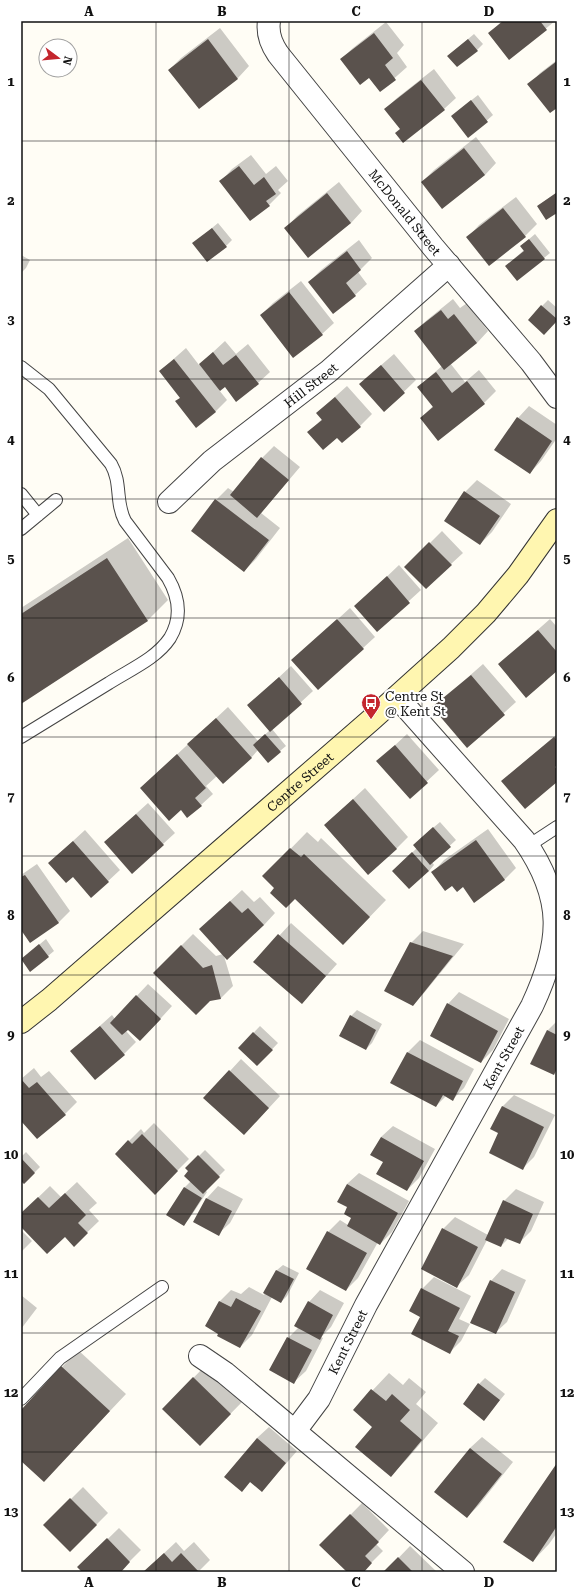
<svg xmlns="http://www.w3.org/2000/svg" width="578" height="1593" viewBox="0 0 578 1593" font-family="'Roboto Serif',serif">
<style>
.shadow{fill:#0003}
.building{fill:#5a524d}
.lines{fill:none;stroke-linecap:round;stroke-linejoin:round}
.lane-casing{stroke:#444;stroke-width:14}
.street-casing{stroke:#444;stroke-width:24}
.secondary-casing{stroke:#333;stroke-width:24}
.lane{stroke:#fff;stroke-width:12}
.street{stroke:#fff;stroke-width:22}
.secondary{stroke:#fff6b0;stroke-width:22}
.grid{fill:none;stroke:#111;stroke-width:1;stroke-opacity:0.55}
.labels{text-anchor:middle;stroke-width:4;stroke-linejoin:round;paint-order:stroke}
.street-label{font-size:13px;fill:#111;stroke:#fff}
.poi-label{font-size:13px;fill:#111;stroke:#fff;text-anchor:start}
.neatline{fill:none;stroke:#111;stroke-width:1.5}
.grid-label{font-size:13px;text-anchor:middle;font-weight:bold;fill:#111}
</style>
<rect width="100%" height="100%" fill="#fffdf5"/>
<path class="shadow" d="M502,21H555L509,59L489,34Z
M386,22L404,45L397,53L407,67L380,91L369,77L341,59L353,48Z
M220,28L249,66L238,78L199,108L169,70L181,58Z
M474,34L483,44L477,50L448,56Z
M557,60V106L529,85L540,73Z
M434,69L456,98L444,109L401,129L385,109L397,98Z
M478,95L493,115L468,137L458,111Z
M476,137L496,163L485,175L442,208L422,182L434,170Z
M251,155L266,174L276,166L288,181L278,190L281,193L269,205L221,181L232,169Z
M339,182L362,211L351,223L308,256L286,228L297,216Z
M557,192V211L547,219L538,206Z
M516,197L537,224L525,236L489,264L468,237L479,225Z
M218,223L232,240L226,246L194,243Z
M535,234L550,253L544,258L506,266L524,250L521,246Z
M359,240L372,258L358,272L367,284L355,295L309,282L321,270Z
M21,255L30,260L26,268L21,273Z
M301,281L334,323L322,334L261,315L273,303Z
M453,299L460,308L467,303L488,331L477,343L450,363L465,382L479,370L496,391L484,403L438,439L421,418L433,406L418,387L442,366L415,331L427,320Z
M548,300L557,308V321L542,306Z
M225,341L236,354L248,344L270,372L258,383L225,386L219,390L227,400L215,412L176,402L181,397L160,371L186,348L199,365Z
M394,354L416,380L384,411L372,373Z
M347,386L372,414L360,426L337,436L309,432L322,419L317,413Z
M529,406L557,425V438L541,461L530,473L518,418Z
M274,446L300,467L261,513L280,528L256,559L244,571L192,531L216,500L228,488L234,492L262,458Z
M477,480L511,504L492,532L480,544L465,492Z
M442,531L463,553L451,564L406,567Z
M128,538L168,600L148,620L21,703V608Z
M399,565L421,590L377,630L356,606Z
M350,608L375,637L363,648L293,660Z
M550,619L557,627V670L499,664Z
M483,664L516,702L467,746L434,707Z
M291,666L313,691L272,729L286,746L280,751L258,750L251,758L217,776L206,786L213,794L201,805L181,809L141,788L228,707L258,741L270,730L248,706Z
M407,734L439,770L410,797L378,761Z
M557,734V781H503L515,770Z
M365,788L408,837L396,849L325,825Z
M148,803L175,833L163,844L105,842Z
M440,822L456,840L432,862L434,865L429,871H393L417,848L420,839Z
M488,829L516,868L504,880L463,886L452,884L433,872L444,860Z
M85,830L120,870L91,897L73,876L49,863Z
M307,832L318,842L321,838L386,900L360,927L275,888L264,876Z
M37,864L70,911L58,923L21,928V875Z
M242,890L254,902L260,897L275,913L264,925L224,956L233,986L221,998L210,1000L154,973L193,934L216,956L223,954L212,918Z
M291,923L337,964L302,1003L255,962Z
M423,931L464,944L424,993L413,1005L411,943Z
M46,939L54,951L48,956L22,959Z
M148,984L172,1006L152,1028H128L126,1031L136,1042L124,1054L72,1051L112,1015L115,1019Z
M459,992L509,1019L493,1050L481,1062L448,1004Z
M357,1010L382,1024L372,1043L366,1049L351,1016Z
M557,1021V1070L554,1074L547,1031Z
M260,1026L278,1043L263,1059L239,1048Z
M420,1040L474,1069L464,1088L452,1100L446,1096L436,1106L392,1082L408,1052Z
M241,1059L280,1096L256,1122L230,1071Z
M34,1068L41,1077L49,1071L77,1102L65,1114L21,1120V1079Z
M514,1095L555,1115L534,1157L523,1168L502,1107Z
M154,1123L189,1159L155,1193L116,1154L141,1129L144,1133Z
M393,1126L435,1149L419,1178L407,1190L384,1162L381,1137Z
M205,1150L225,1170L205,1190L207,1192L189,1219L183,1225L167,1215L185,1187L191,1181L190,1171L187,1168Z
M26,1152L40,1167L34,1173L21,1179V1157Z
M359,1173L409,1201L392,1232L380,1244L378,1242L358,1278L346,1290L328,1232L340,1220L348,1225L353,1218L349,1207L347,1184Z
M77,1182L97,1203L89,1210L99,1221L74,1245L65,1235L21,1226V1214L50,1186L61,1197Z
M218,1186L243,1199L230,1223L218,1234L194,1222L207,1198Z
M516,1189L544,1202L531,1231L519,1243L509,1238L501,1246L487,1240L469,1275L457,1286L443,1229L455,1217L488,1235L504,1201Z
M21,1230L32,1241L21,1252Z
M283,1265L299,1273L287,1296L281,1302L272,1297L252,1335L240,1347L206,1326L220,1301L231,1290L241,1294L249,1287L264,1295L277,1270Z
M502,1269L526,1280L507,1322L495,1333L491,1281Z
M434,1277L471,1296L459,1319L470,1324L461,1341L449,1353L422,1316V1289Z
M320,1290L344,1303L331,1327L321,1337L323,1338L306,1371L294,1382L288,1338L299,1327L309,1302Z
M21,1295L37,1308L21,1329Z
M78,1350L126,1394L44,1481L21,1460V1411Z
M205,1366L242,1402L200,1445L163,1409Z
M389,1373L403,1385L409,1378L426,1392L416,1404L438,1423L407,1459L391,1475L374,1427L354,1410Z
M485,1378L505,1394L484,1420L479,1384Z
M269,1427L297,1451L262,1491L251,1481L242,1491L257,1438Z
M482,1437L513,1462L479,1505L467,1517L470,1448Z
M557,1465V1533L549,1544L533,1561Z
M83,1487L108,1513L70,1551L45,1525Z
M362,1503L389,1530L376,1544L383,1551L362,1572H348L321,1545Z
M119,1528L141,1550L119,1572H84L79,1567Z
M176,1542L184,1551L194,1542L210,1560L198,1572H144Z
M410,1546L437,1572H385Z"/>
<path class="building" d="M503,21H540L547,30L509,60L488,33Z
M374,33L393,58L385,65L396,80L380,92L369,78L360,85L340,59Z
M208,39L238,79L199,109L168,70Z
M468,39L478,51L457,67L447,56Z
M557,61V108L550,113L527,84Z
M421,80L445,110L403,143L395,133L400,129L384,109Z
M471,100L488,122L468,138L451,116Z
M464,148L485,175L442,209L421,182Z
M239,166L254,185L264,177L276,194L266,201L270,206L250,221L219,181Z
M327,193L351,223L308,258L284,228Z
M556,193L557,213L546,220L537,206Z
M503,208L526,237L489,266L466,237Z
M212,228L227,247L207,262L192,243Z
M529,239L545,259L517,281L505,266L524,251L520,246Z
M347,251L361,270L346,283L356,296L333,314L308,282Z
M289,292L323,335L293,358L260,315Z
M541,305L557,319V321L544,335L528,320Z
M441,310L448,319L454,314L477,343L444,370L414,331Z
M213,352L223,365L236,355L259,384L236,402L225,387L220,391L199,364Z
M174,359L216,412L196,428L175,401L180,398L159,371Z
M381,365L405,393L384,412L359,384Z
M436,372L452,393L467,381L485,404L438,441L420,418L433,407L417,387Z
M335,397L361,427L342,443L337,438L323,450L307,432L322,420L316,413Z
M517,417L552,441L530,474L494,450Z
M261,457L289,480L257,518L230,495Z
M464,491L500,516L480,545L444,521Z
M215,499L269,540L244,572L191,531Z
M429,542L452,565L426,589L404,567Z
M107,558L148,621L21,704V614Z
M387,576L410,603L377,632L354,606Z
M337,619L364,649L318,690L291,660Z
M538,630L557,652V671L526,698L498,664Z
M471,675L505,715L467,748L432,707Z
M279,677L302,704L270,732L247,705Z
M216,718L252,758L223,784L187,744Z
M265,734L281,752L268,763L253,745Z
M554,737L557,740V765L555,767L557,770V782L525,809L501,781Z
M395,745L428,783L410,799L376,761Z
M177,754L206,788L195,798L202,806L187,818L181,810L169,821L140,788Z
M353,799L397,849L368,875L324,825Z
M136,814L164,845L132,874L104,842Z
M433,827L451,847L430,865L413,845Z
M476,840L505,880L474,903L463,887L457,892L452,886L445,891L431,872Z
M73,841L109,882L91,898L73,877L66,883L48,863Z
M290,848L301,857L304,854L370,917L343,945L295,899L286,908L270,893L274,888L262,876Z
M412,852L429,871L409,889L392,871Z
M25,875L59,923L30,943L21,930V877Z
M230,901L242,913L248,908L264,925L227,960L199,929Z
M278,934L326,976L302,1004L253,962Z
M410,942L453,956L413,1006L384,991Z
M39,944L49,957L30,972L21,959Z
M181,945L203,968L212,965L221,999L210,1001L196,1015L153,973Z
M136,995L161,1019L140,1041L128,1030L122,1035L110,1023Z
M447,1003L498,1031L481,1063L430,1036Z
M350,1015L376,1030L366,1050L339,1036Z
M100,1026L125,1055L95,1080L70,1051Z
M547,1030L557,1035V1068L554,1075L530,1064Z
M253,1032L273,1050L257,1066L238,1048Z
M407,1052L463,1081L453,1101L443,1095L436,1107L390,1083Z
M229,1070L269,1108L244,1135L203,1098Z
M21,1079L29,1088L37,1082L66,1115L37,1139L21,1121Z
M502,1106L544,1127L523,1170L489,1153L498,1133L490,1129Z
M142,1134L178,1171L155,1195L115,1154L128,1140L132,1144Z
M381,1137L424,1161L407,1191L376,1174L383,1162L370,1155Z
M198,1155L220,1177L203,1194L184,1176L188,1171L185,1168Z
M21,1158L35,1173L24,1184L21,1181Z
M347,1184L398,1213L380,1245L347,1226L351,1218L344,1214L347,1207L337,1202Z
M184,1187L202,1198L184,1226L166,1215Z
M65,1193L86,1215L78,1223L88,1233L74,1247L65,1237L47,1254L21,1227V1213L38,1197L49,1208Z
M206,1198L232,1211L219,1236L193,1222Z
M503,1200L533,1214L520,1244L505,1238L501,1247L485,1240Z
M442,1228L478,1247L457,1288L421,1269Z
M327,1231L367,1253L346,1291L306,1269Z
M276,1270L294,1279L281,1303L263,1293Z
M490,1280L515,1292L496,1334L470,1323Z
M421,1288L460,1308L448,1331L459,1336L450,1354L411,1334L420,1317L409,1311Z
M236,1298L261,1311L240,1348L217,1336L218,1334L205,1326L219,1301L231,1307Z
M308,1301L333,1315L320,1340L294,1326Z
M287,1337L312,1350L294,1384L269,1370Z
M61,1366L110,1411L44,1482L21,1461V1410Z
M193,1377L231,1414L200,1446L162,1409Z
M478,1383L500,1400L484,1421L463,1404Z
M371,1389L386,1401L392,1394L410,1410L400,1421L422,1440L391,1477L355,1447L372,1427L353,1410Z
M257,1438L286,1463L262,1492L250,1482L242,1492L224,1477Z
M470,1448L502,1474L467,1518L434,1492Z
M557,1463V1526L533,1562L503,1542Z
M70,1498L97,1525L70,1552L43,1525Z
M350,1514L379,1542L365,1556L372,1563L364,1572H347L319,1545Z
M107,1538L130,1562L121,1572H82L77,1567Z
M164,1553L172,1562L181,1553L199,1572H143Z
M398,1557L413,1572H383Z"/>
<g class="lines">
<g class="lane-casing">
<path id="lane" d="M21,367L49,389L111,464C122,483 115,502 125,521L168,578C179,597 182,618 170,638C156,659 129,670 109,683C80,701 50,719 21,737
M21,494L38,515
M21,529L56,500
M528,846L557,827
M21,1399L60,1358L162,1287"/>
</g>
<g class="street-casing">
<g id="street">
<path id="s1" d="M269,21C267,34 271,44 278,54L433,247L531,362L557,397"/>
<path id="s2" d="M169,502L212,461L329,371L449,265"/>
<path d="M200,1356L225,1373L463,1572"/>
<path id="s3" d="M295,1431L319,1399L366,1305L532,1006C562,942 565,899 524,840L397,697"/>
</g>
</g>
<g class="secondary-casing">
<g id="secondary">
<path id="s4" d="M21,1022L49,1000L371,720L451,648L486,613L518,575L557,520"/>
</g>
</g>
<use href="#lane" class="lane"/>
<use href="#street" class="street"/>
<use href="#secondary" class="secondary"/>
</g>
<path class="grid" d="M156,21V1572M289,21V1572M422,21V1572M21,141H557M21,260H557M21,379H557M21,499H557M21,618H557M21,737H557M21,856H557M21,975H557M21,1094H557M21,1214H557M21,1333H557M21,1452H557"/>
<defs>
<g id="bus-pin" transform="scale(1)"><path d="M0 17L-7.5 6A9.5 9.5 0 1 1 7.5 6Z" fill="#c4262e" stroke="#fff"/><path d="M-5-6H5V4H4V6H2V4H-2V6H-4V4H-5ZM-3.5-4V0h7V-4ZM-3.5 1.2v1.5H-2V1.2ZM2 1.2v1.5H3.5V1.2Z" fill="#fff"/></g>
</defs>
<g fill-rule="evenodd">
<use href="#bus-pin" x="371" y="703"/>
</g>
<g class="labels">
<g class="street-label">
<text dy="5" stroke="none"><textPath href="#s1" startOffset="238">McDonald Street</textPath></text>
<text dy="5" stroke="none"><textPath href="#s2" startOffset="184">Hill Street</textPath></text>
<text dy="5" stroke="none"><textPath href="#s4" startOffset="368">Centre Street</textPath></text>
<text dy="5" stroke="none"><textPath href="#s3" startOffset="428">Kent Street</textPath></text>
<text dy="5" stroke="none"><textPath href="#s3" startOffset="104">Kent Street</textPath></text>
</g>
<g class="poi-label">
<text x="385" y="701">Centre St<tspan x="385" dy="15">@ Kent St</tspan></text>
</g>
</g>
<rect width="578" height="1593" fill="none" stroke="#ffffff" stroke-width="44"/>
<g transform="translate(58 58) rotate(106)"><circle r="19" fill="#ffffff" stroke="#a0a0a0"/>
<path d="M0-3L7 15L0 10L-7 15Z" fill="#c4262e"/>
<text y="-6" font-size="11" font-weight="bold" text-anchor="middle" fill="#111111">N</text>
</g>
<rect x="22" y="22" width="534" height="1549" class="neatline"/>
<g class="grid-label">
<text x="89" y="16">A</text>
<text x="222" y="16">B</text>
<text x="356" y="16">C</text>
<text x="489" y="16">D</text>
<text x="11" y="86">1</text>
<text x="567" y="86">1</text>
<text x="11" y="205">2</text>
<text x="567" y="205">2</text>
<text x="11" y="324">3</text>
<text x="567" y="324">3</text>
<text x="11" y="444">4</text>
<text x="567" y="444">4</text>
<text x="11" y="563">5</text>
<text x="567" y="563">5</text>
<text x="11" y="682">6</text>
<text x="567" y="682">6</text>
<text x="11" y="801">7</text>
<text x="567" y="801">7</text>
<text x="11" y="920">8</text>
<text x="567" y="920">8</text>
<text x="11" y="1039">9</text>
<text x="567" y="1039">9</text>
<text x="11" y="1159">10</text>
<text x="567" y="1159">10</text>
<text x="11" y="1278">11</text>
<text x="567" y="1278">11</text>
<text x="11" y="1397">12</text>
<text x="567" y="1397">12</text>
<text x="11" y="1516">13</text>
<text x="567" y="1516">13</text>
<text x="89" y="1587">A</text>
<text x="222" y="1587">B</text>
<text x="356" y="1587">C</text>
<text x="489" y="1587">D</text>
</g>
</svg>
